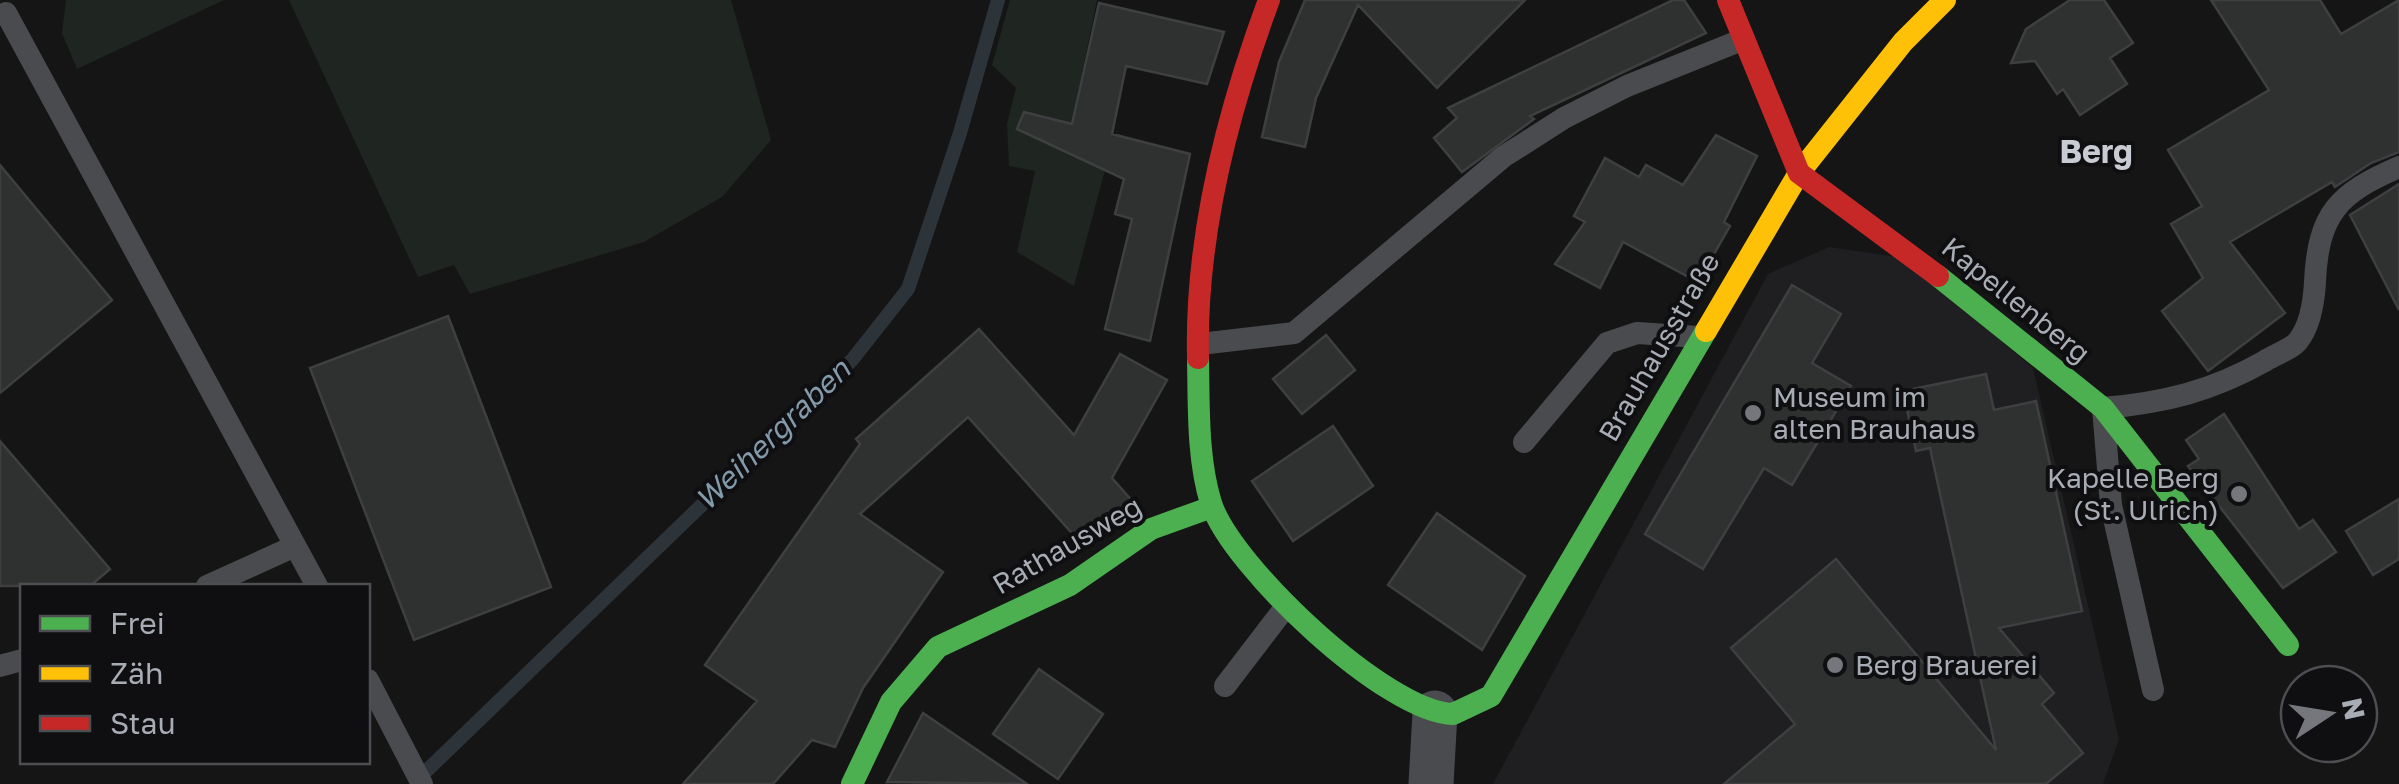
<svg xmlns="http://www.w3.org/2000/svg" width="2399" height="784" viewBox="0 0 2399 784" font-family="'Golos Text',sans-serif">
<style>
.built{fill:#1f1f21}
.green{fill:#1f2520}
.lines{fill:none;stroke-linecap:round;stroke-linejoin:round}
.stream{stroke:#2d3439;stroke-width:14}
.building{fill:#2f3030;stroke:#3e3f41;stroke-width:2.5}
.lane{stroke:#4a4b4e;stroke-width:22}
.street{stroke:#4a4b4e;stroke-width:45}
.fast{stroke:#4caf50;stroke-width:22}
.slow{stroke:#ffc107;stroke-width:22}
.jam{stroke:#c62828;stroke-width:22}
.poi-dot{fill:#75777c;stroke:#0f0f11;stroke-width:4}
.labels{text-anchor:middle;stroke-width:8;stroke-linejoin:round;paint-order:stroke}
.street-label{font-size:28px;fill:#a8acb4;stroke:#0f0f11}
.poi-label{font-size:28px;fill:#a8acb4;stroke:#0f0f11;text-anchor:start}
.water-label{font-size:30px;font-style:italic;fill:#839aab;stroke:#0f0f11}
.quarter-label{font-size:32px;font-weight:bold;fill:#c8cbd1;stroke:#0f0f11}
</style>
<rect width="100%" height="100%" fill="#151515"/>
<path class="built" d="M1829,247L1904,258L2033,368L2119,739L2103,784H1493L1768,274Z"/>
<path class="green" d="M66,0H224L77,69L62,33Z
M289,0H731L771,140L722,197L644,242L470,294L454,265L418,277Z
M1010,0H1097L1066,151L1105,170L1074,286L1017,252L1035,171L1009,166L1007,124L1016,88L992,65Z"/>
<g class="lines">
<path class="stream" d="M417,780L852,360L908,289L960,133L998,0"/>
</g>
<path class="building" d="M1305,0H1525L1437,88L1358,5L1316,98L1305,147L1262,137L1279,62Z
M1673,0H1684L1706,33L1530,116L1534,119L1462,172L1434,138L1457,118L1448,108Z
M2070,0H2104L2133,43L2110,58L2127,84L2080,115L2063,89L2057,94L2035,61L2011,63L2026,29Z
M2211,0H2320L2341,34L2399,0V152L2371,163L2335,187L2332,182L2230,242L2285,313L2208,371L2162,311L2203,278L2171,224L2202,206L2168,150L2269,90Z
M1099,3L1224,32L1207,84L1126,66L1112,134L1190,154L1150,341L1105,329L1132,219L1115,214L1124,179L1017,129L1024,112L1072,124Z
M1716,135L1757,156L1724,222L1730,226L1698,282L1623,242L1600,288L1555,264L1585,222L1574,216L1605,158L1639,177L1646,165L1683,185Z
M0,165L112,300L0,393Z
M2399,184V310L2350,215Z
M1792,285L1841,314L1812,363L1851,386L1792,485L1764,468L1703,569L1645,534Z
M448,316L551,587L414,640L310,368Z
M979,329L1074,435L1120,354L1167,380L1112,478L1134,503L1079,541L968,417L860,514L943,572L863,688L835,747L812,740L773,784H683L757,701L705,665L860,444L856,439Z
M1326,335L1355,370L1302,414L1273,379Z
M1986,374L1994,410L2036,401L2082,611L1999,628L2054,693L2042,704L2083,753L2046,784H1724L1795,724L1731,648L1836,559L1996,750L1930,448L1916,451L1903,391Z
M2224,414L2299,529L2313,520L2336,552L2283,588L2188,466L2199,459L2186,440Z
M1333,426L1373,486L1293,541L1252,481Z
M0,441L110,569L90,586H0Z
M2399,499V559L2373,575L2346,531Z
M1437,513L1525,576L1482,650L1388,585Z
M1039,669L1103,714L1058,779L993,734Z
M923,713L1027,784L887,782Z"/>
<g class="lines">
<path class="lane" d="M6,13L317,586
M1200,344L1294,333L1503,157L1564,118L1627,86L1744,39
M1524,442L1607,343L1637,333L1699,337
M207,586L295,546
M0,666L22,660
M368,680L422,784
M1225,686L1287,605
M2153,690L2111,505L2103,408C2164,403 2212,391 2265,361C2274,355 2292,349 2298,341C2310,326 2314,300 2315,282C2318,213 2339,193 2399,167"/>
<path class="street" d="M1431,784L1435,713"/>
<path class="fast" d="M1938,276L2103,408L2288,645
M1198,358C1199,405 1197,458 1211,503C1231,566 1387,713 1453,714L1491,696L1706,331
M852,784L891,702L938,647L1070,585L1151,529L1212,507"/>
<path class="slow" d="M1706,331L1799,173L1903,42L1945,0"/>
<path class="jam" d="M1728,0L1799,173L1938,276
M1198,358C1195,236 1227,113 1269,0"/>
</g>
<g class="poi-dot">
<circle cx="1753" cy="413" r="10"/>
<circle cx="2239" cy="494" r="10"/>
<circle cx="1835" cy="665" r="10"/>
</g>
<g class="labels">
<g class="street-label">
<text transform="translate(2016 300) rotate(39)" y="10">Kapellenberg</text>
<text transform="translate(1659 347) rotate(-60)" y="10">Brauhausstraße</text>
<text transform="translate(1067 545) rotate(-30)" y="10">Rathausweg</text>
</g>
<g class="poi-label">
<text x="1773" y="407">Museum im<tspan x="1773" dy="32">alten Brauhaus</tspan></text>
<text x="2219" y="488" text-anchor="end">Kapelle Berg<tspan x="2219" dy="32">(St. Ulrich)</tspan></text>
<text x="1855" y="675">Berg Brauerei</text>
</g>
<g class="water-label">
<text transform="translate(773 435) rotate(-44)" y="10">Weihergraben</text>
</g>
<g class="quarter-label">
<text x="2096" y="163">Berg</text>
</g>
</g>
<rect x="20" y="584" width="350" height="180" fill="#0f0f11" stroke="#4c4e52" stroke-width="2.5"/>
<rect x="40" y="616" width="50" height="15" fill="#4caf50" stroke="#4c4e52" stroke-width="2.5"/>
<text x="110" y="634" font-size="30" fill="#a8acb4">Frei</text>
<rect x="40" y="666" width="50" height="15" fill="#ffc107" stroke="#4c4e52" stroke-width="2.5"/>
<text x="110" y="684" font-size="30" fill="#a8acb4">Zäh</text>
<rect x="40" y="716" width="50" height="15" fill="#c62828" stroke="#4c4e52" stroke-width="2.5"/>
<text x="110" y="734" font-size="30" fill="#a8acb4">Stau</text>
<g transform="translate(2329 714) rotate(78)"><circle r="48" fill="#0f0f11" stroke="#4c4e52" stroke-width="2.5"/>
<path d="M0-8L18 38L0 25L-18 38Z" fill="#75777c"/>
<text y="-15" font-size="28" font-weight="bold" text-anchor="middle" fill="#a8acb4">N</text>
</g>
</svg>
